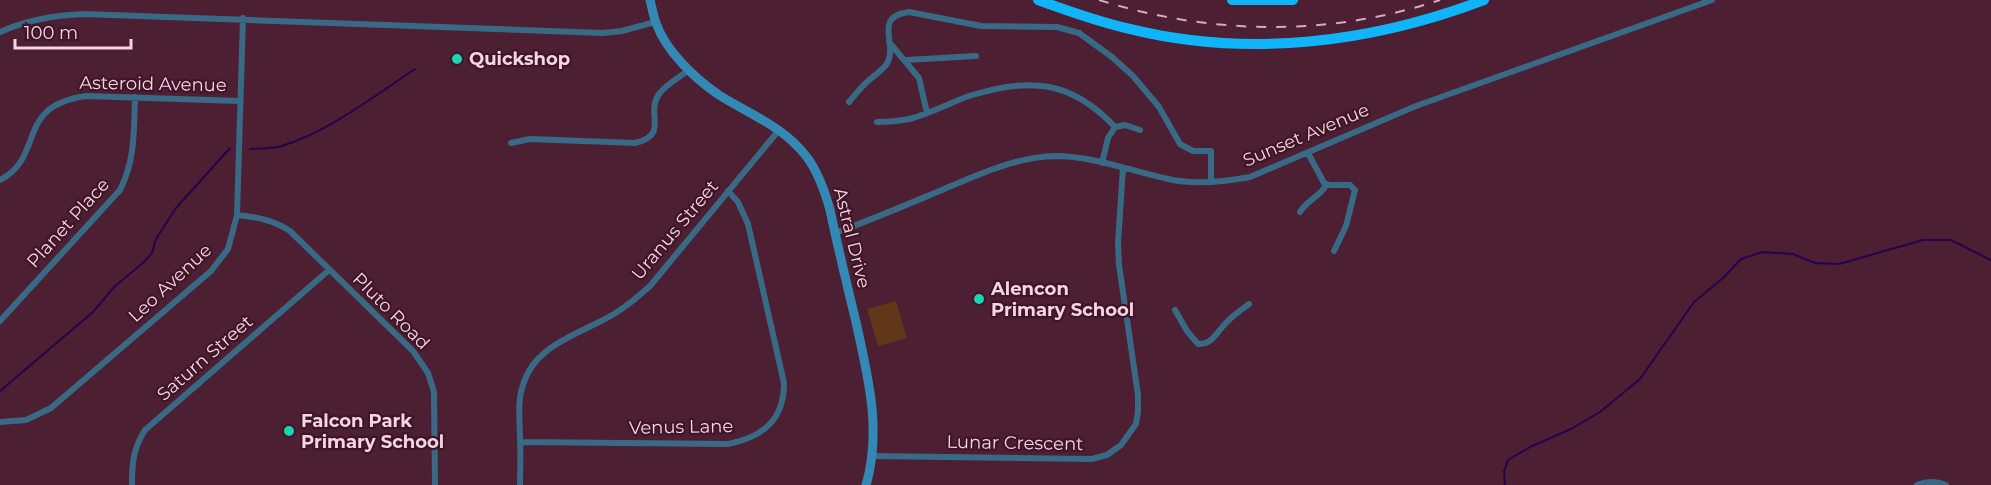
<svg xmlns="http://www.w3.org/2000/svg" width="1991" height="485" viewBox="0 0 1991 485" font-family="Montserrat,sans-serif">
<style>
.green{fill:#603718}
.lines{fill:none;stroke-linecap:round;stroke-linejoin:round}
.stream{stroke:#25034f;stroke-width:2}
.street{stroke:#396a85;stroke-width:6}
.secondary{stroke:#3489b4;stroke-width:9}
.highway{stroke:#10b5f9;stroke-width:10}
.rail{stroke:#d0aebb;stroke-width:2;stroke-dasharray:10 10;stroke-linecap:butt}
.poi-dot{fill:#19d5b2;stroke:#411529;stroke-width:2}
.labels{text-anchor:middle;stroke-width:4.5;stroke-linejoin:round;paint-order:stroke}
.poi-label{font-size:18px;font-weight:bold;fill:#f4d5e0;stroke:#411529;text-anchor:start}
.street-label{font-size:18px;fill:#f4d5e0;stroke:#411529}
</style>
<rect width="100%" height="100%" fill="#4c1f33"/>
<path class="green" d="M896,301L907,338L878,346L867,309Z"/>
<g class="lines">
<path class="stream" d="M250,149C260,148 273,149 282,146C331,130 373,97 415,69
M0,391L93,312L115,286L143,263L152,253L156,239L176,208L230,148
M1505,485L1504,472L1508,460L1530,447L1571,429L1600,412L1640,379L1694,302L1723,278L1741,259L1763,252L1793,254L1815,263L1839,264L1923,240H1951L1991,260"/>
<path class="street" d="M0,32C27,20 55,15 84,14L603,33L622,31L655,22
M889,42L919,78L927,113
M906,60L976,56
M849,102C855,95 861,87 868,81C874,76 881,71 886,65C900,45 871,17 909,12L981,26L1057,27L1079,33L1112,57L1133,76L1159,107L1180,144L1193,151H1211V182
M877,122C888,122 899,121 909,119C930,114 949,103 969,96C1029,77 1071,80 1115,127
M511,143L530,139L635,143C670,135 645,114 659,94C666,84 680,77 689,70
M1308,153L1324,183L1330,185H1350L1355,190L1346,226L1334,251
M1102,163L1108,138L1115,127L1125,125L1140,130
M0,180C46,156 14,106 86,96L240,101
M1300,212C1307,200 1321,196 1326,185
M237,215C257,217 273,220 290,231L413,351L428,373L434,392L435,485
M835,233C871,220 906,205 942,190C978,175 1015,157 1055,156C1093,156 1131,171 1168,179C1194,185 1223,182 1250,177L1416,106L1712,0
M1175,310L1187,331L1198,344C1213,344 1216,333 1225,324C1232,316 1241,310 1249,304
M0,321L120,190C135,161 134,130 135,97
M0,422L26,420L51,408L211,271L228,249L237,215L243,18
M520,442L728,444C763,437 784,420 784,383L748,224L738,202L728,191
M873,456L1092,459L1107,455L1121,445L1136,424L1138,411V395L1119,265L1118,243L1123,168
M132,485C132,463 133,449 145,430L329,270
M520,485C520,470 521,454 520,439C520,421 517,402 523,385C535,344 581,334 614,314C627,306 639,296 650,286L779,130
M1917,485C1928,481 1935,481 1946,485"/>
<path class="secondary" d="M650,0C652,7 653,15 656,23C666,51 694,78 719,95C749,114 783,126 806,156C818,171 825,192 830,210C838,248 847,285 856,322C868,377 882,430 866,485"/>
<path class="highway" d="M1038,0C1068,11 1099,22 1130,29C1248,58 1371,43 1484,0
M1232,0H1293"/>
<path class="rail" d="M1099,0C1211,35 1328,37 1440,0"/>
</g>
<g class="poi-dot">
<circle cx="457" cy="59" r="6"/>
<circle cx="979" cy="299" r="6"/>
<circle cx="289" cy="431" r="6"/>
</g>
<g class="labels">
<g class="poi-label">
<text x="469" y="65">Quickshop</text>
<text x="991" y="295">Alencon<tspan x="991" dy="21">Primary School</tspan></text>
<text x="301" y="427">Falcon Park<tspan x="301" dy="21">Primary School</tspan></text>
</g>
<g class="street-label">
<text transform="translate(153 84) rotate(1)" y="6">Asteroid Avenue</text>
<text transform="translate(1306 135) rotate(-23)" y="6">Sunset Avenue</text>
<text transform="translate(68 223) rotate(-48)" y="6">Planet Place</text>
<text transform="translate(675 230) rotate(-50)" y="6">Uranus Street</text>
<text transform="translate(852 238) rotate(76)" y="6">Astral Drive</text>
<text transform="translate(170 283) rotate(-43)" y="6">Leo Avenue</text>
<text transform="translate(391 311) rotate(45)" y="6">Pluto Road</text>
<text transform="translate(205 358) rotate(-41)" y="6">Saturn Street</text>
<text transform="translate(681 427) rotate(-1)" y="6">Venus Lane</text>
<text transform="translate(1015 443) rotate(1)" y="6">Lunar Crescent</text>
</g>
</g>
<path d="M15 39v9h116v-9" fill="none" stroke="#f4d5e0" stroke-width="3"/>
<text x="24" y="39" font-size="18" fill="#f4d5e0" stroke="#411529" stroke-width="4.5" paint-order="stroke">100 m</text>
</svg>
